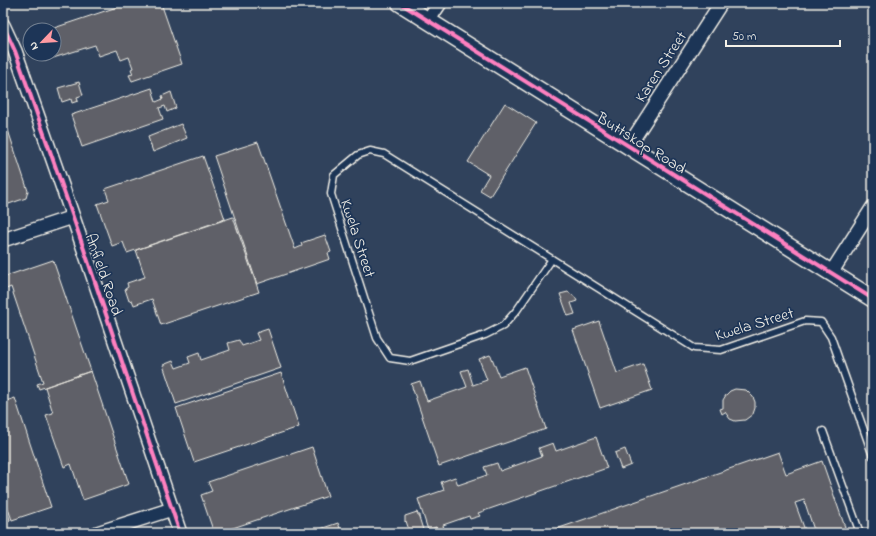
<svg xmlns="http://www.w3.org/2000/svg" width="876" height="536" viewBox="0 0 876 536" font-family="'Indie Flower',sans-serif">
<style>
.building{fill:#5e6168;stroke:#f4f1e8}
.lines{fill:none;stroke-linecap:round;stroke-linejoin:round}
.service-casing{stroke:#f4f1e8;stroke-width:9}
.minor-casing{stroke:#f4f1e8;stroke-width:16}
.tertiary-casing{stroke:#f4f1e8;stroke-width:19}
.service{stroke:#1d3557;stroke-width:6}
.minor{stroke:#1d3557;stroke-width:13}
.tertiary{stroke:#1d3557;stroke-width:16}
.cycleway-casing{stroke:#1d3557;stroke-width:6}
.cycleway{stroke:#ff80c0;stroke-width:4}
.labels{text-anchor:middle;stroke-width:3.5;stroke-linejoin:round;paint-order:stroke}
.street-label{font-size:16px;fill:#f4f1e8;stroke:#1d3557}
</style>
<rect width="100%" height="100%" fill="#30425c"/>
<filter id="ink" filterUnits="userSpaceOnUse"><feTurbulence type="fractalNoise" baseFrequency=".025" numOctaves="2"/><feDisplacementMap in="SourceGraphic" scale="8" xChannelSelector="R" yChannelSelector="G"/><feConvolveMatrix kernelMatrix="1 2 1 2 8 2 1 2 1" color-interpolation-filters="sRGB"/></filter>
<g filter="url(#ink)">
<path class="building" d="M129,3H161L182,64L132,81L129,75L133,74L131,69L133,68L129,57L121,60L117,50L99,56L95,45L53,58L51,54H54V30H48Z
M79,82L83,95L77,97L78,101L72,103L71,99L62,102L58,88Z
M152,88L156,102L163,99L162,96L171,92L176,108L167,112L165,106L159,108L163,119L82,147L71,115Z
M505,103L536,123L490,196L480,190L489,175L468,162Z
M3,115L28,191L26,198L3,206Z
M181,124L187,138L153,152L148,137Z
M258,142L295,249L302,246L301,243L325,235L331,252L328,253L330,259L257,284L214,156Z
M203,156L225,219L127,253L123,242L112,246L97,204L109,200L105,189Z
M233,217L259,292L161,325L152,299L134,305L132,300L129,301L125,289L128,287L127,283L145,277L136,250Z
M53,260L91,371L39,389L37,384L43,382L11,287L4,290L3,277Z
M568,292L575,297L577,301L571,303L575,314L568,316L560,294Z
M599,321L617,373L643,364L652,390L600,408L573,330Z
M268,329L281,368L176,404L163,365L173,361L176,368L190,363L188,357L199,353L201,360L230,350L228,343L239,340L242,346L259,340L256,333Z
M490,355L492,358L499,376L525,367L546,429L439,466L411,384L420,381L427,401L467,387L461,371L468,369L473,385L487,380L479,359Z
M91,371L129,484L83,500L71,464L64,467L46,415L53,413L45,387Z
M281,373L299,427L194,462L176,408Z
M735,389L746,390L753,397L755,402V408L753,414L745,420L735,421L730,419L725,412L722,414L720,409L723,408V400L726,395L730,391Z
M15,398L51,507L12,520L3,494V402Z
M596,437L607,468L478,513L480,516L470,519L469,516L443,525L444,529L437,531L436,527L428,530L418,499L444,490L441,482L455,477L458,485L487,475L484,467L497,463L500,471L542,456L539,448L553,443L556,451Z
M312,447L328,496L218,533H214L201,495L212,491L208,482Z
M625,449L631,465L621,469L615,453Z
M778,452L786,474L822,461L847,533H815L804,500L795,503L806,533H545Z
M3,498L10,520L3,523Z
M417,512L418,515H420V517H419L424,533H410L406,521L405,522V516Z
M338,523L342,533H308Z"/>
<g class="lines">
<g class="service-casing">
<path id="service" d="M552,259L517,310L503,326L485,335L410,361L390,358L377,338L331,194L334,175L358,155L370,151L384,154L694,348L721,350L805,321L821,322L831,337L873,456
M823,431L860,533"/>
</g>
<g class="minor-casing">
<path id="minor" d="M428,21L440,3
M3,25L15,51L73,217L180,533
M628,147L721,3
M3,240L73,217
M831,273L873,207
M97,533L172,509"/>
</g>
<g class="tertiary-casing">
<path id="tertiary" d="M400,3L873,299"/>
</g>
<use href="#service" class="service"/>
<use href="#minor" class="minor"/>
<use href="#tertiary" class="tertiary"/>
<g class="cycleway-casing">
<path id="cycleway" d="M400,3L873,299
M3,25L15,51L73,217L180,533"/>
</g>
<use href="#cycleway" class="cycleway"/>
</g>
</g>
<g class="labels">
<g class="street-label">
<text transform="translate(660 66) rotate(-57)" y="6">Karen Street</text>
<text transform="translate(642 142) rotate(32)" y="6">Buttskop Road</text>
<text transform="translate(359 238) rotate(72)" y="6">Kwela Street</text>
<text transform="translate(105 274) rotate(71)" y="6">Anfield Road</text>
<text transform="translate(754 323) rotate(-17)" y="6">Kwela Street</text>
</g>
</g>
<rect width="876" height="536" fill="none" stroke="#1d3557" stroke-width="16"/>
<rect x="8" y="8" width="860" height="520" fill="none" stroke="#f4f1e8" stroke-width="1.5" filter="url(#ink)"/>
<g transform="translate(42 42) rotate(245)"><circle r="19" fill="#1d3557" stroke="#738091"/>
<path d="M0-3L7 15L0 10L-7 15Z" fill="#ff9aa2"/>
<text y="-6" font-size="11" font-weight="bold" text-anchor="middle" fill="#f4f1e8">N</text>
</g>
<path d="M726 40v6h114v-6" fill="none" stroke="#f4f1e8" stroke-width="2"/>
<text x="732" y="40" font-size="12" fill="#f4f1e8" stroke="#1d3557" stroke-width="3" paint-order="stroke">50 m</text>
</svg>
